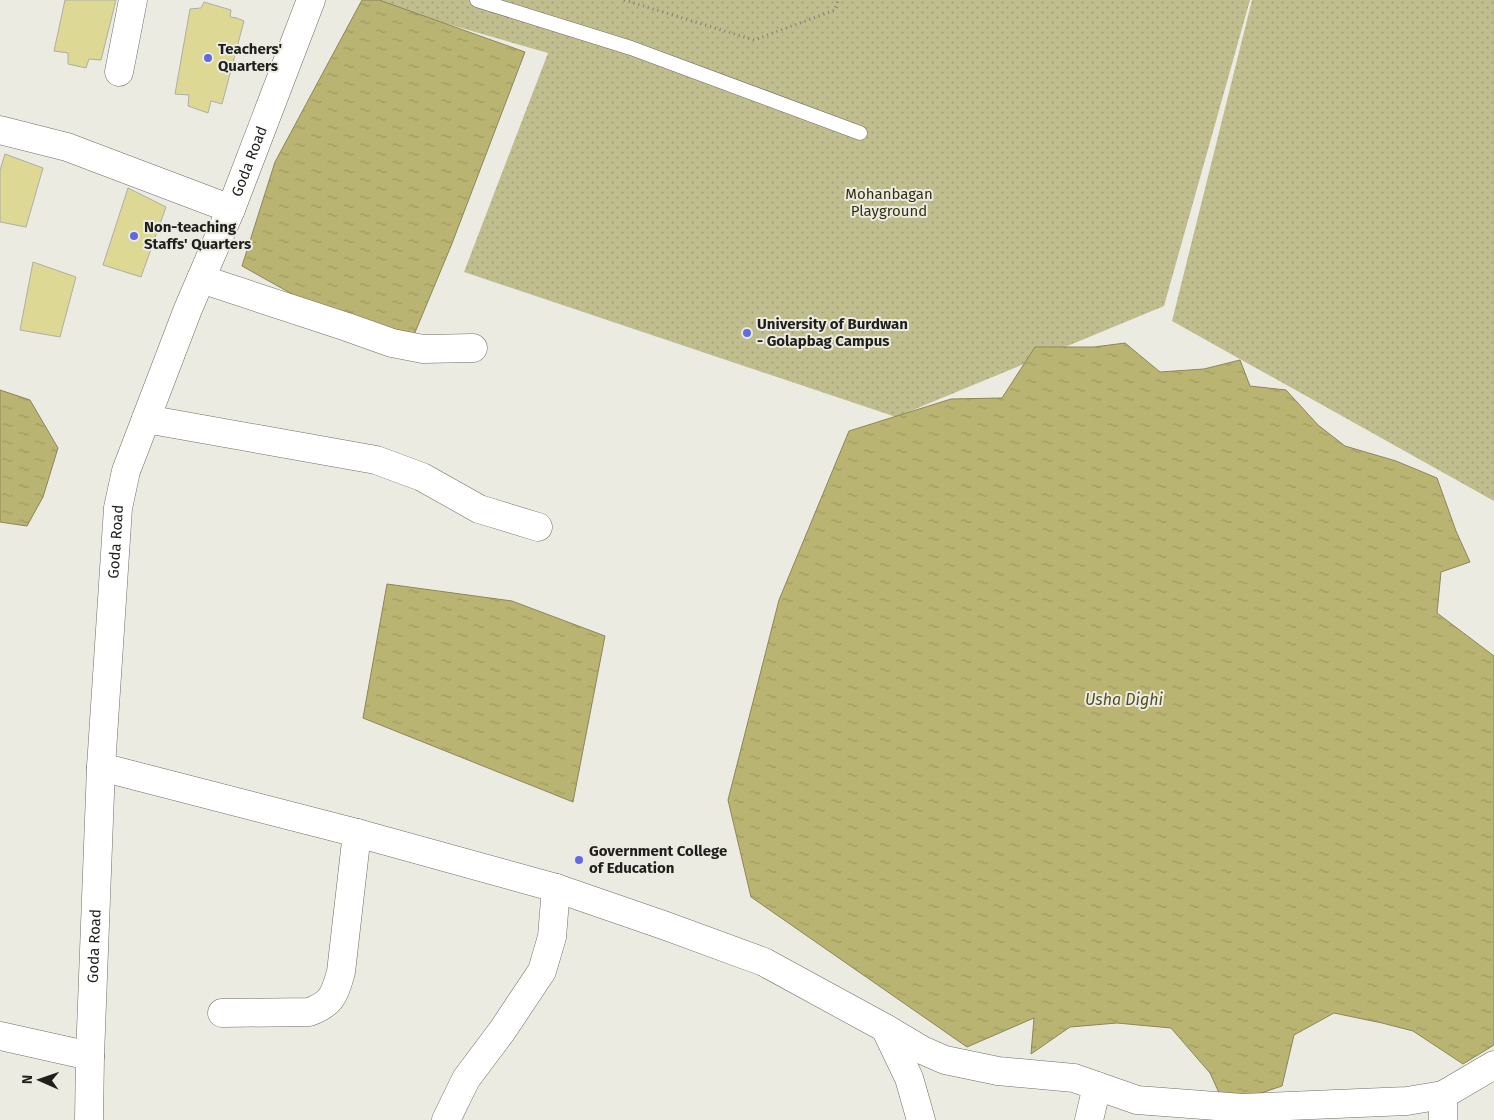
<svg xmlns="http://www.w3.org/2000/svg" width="1494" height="1120" viewBox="0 0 1494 1120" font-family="'Fira Sans',sans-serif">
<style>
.park{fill:url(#park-dots)}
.water{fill:url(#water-ripples);stroke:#8b8758}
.building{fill:#ddd893;stroke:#aeaea6}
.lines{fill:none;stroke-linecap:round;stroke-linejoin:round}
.service-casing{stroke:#6e6e66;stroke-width:15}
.minor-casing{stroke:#6e6e66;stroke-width:29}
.path{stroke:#7f7f79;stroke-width:3;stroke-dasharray:1 4;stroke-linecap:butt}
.service{stroke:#fff;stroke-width:14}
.minor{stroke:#fff;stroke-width:28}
.poi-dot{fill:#626ae2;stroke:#ecebe2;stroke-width:2}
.labels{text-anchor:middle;stroke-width:4;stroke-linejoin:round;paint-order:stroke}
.poi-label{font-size:15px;font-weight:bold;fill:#1f1f1c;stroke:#ecebe2;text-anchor:start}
.street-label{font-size:15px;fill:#1f1f1c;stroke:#ecebe2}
.park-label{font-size:15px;fill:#333012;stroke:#ecebe2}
.water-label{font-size:16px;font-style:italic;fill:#534e1b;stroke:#ecebe2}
</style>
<defs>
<pattern id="park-dots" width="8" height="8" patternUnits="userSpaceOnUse" patternTransform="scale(1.25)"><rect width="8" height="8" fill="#c0bd8e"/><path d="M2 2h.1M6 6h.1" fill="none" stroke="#a5a27a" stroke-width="1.8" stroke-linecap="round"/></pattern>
<pattern id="water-ripples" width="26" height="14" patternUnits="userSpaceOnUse" patternTransform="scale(1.25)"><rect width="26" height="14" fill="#b9b471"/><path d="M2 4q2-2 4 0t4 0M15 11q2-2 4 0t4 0" fill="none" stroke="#9f9a61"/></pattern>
</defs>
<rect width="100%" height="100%" fill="#ecebe2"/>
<path class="park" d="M364,0H1250L1164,306L896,417L464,272L548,53Z
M1252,0H1494V501L1172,321Z"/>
<path class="water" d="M362,0H379L525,52L451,246L411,342L301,299L242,266L275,162Z
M1125,343L1160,372L1204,369L1240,360L1250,386L1286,390L1318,425L1345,446L1396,461L1437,478L1456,531L1470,562L1441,572L1437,613L1494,656V1045L1463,1064L1413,1031L1382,1023L1334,1013L1294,1035L1282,1086L1246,1098L1220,1095L1210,1073L1171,1028L1117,1023L1070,1027L1031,1054L1034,1018L967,1047L751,897L728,800L779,600L849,431L951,399L1002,398L1035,347H1094Z
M0,390L30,400L58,448L43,497L27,526L0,522Z
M387,584L512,601L605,636L573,802L363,718Z"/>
<path class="building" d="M65,0H116L101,60L89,59L86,68L68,64V53L54,51Z
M204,2L231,10L230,17L237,18L244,21L222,104L211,101L208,113L188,106L189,95L175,94L190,9L201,8Z
M5,154L43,168L26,227L0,222V170Z
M128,188L166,207L141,277L103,265Z
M33,262L76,277L60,337L20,330Z"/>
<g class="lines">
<g class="service-casing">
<path id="service" d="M477,0L631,48L860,133"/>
</g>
<g class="minor-casing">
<g id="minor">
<path d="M119,72L133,0"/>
<path d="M0,130L67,147L231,209"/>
<path d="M201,279L347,327L392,343L423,349L473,348"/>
<path d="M146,419L376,460L422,477L479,509L538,527"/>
<path d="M101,767L357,833L556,888L666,926L764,962L885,1028L922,1050L945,1060L998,1071L1074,1078L1137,1100L1242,1108L1407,1101L1443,1095L1494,1065"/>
<path d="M222,1013L309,1012C332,1004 335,994 341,972L357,833"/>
<path d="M885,1028L909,1078L921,1120"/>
<path d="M0,1036L90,1056"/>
<path d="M1443,1095V1120"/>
<path id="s1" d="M89,1120L90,1056L101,767L118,508L126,471L188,309L231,209L311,0"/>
<path d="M446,1120L466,1079L502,1031L542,971L552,937L556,888"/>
<path d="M1089,1120L1097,1086"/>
</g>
</g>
<path class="path" d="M624,0L754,40L835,10L838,0"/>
<use href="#service" class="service"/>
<use href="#minor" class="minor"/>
</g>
<g class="poi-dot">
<circle cx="208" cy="58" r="5"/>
<circle cx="134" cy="236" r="5"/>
<circle cx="747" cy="333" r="5"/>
<circle cx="579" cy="860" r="5"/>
</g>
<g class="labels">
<g class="poi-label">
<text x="218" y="54">Teachers'<tspan x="218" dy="17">Quarters</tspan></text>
<text x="144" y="232">Non-teaching<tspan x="144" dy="17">Staffs' Quarters</tspan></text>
<text x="757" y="329">University of Burdwan<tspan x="757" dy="17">- Golapbag Campus</tspan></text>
<text x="589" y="856">Government College<tspan x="589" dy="17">of Education</tspan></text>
</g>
<g class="street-label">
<text dy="5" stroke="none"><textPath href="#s1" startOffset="984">Goda Road</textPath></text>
<text dy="5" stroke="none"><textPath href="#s1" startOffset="579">Goda Road</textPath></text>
<text dy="5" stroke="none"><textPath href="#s1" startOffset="174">Goda Road</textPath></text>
</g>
<g class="park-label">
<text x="889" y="199">Mohanbagan<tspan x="889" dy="17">Playground</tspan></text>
</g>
<g class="water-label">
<text x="1124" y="705">Usha Dighi</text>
</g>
</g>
<g transform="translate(40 1080) rotate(272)" stroke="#ecebe2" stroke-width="4" paint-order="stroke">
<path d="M0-4L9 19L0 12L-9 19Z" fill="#1f1f1c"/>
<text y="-8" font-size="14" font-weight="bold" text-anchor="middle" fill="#1f1f1c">N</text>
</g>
</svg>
